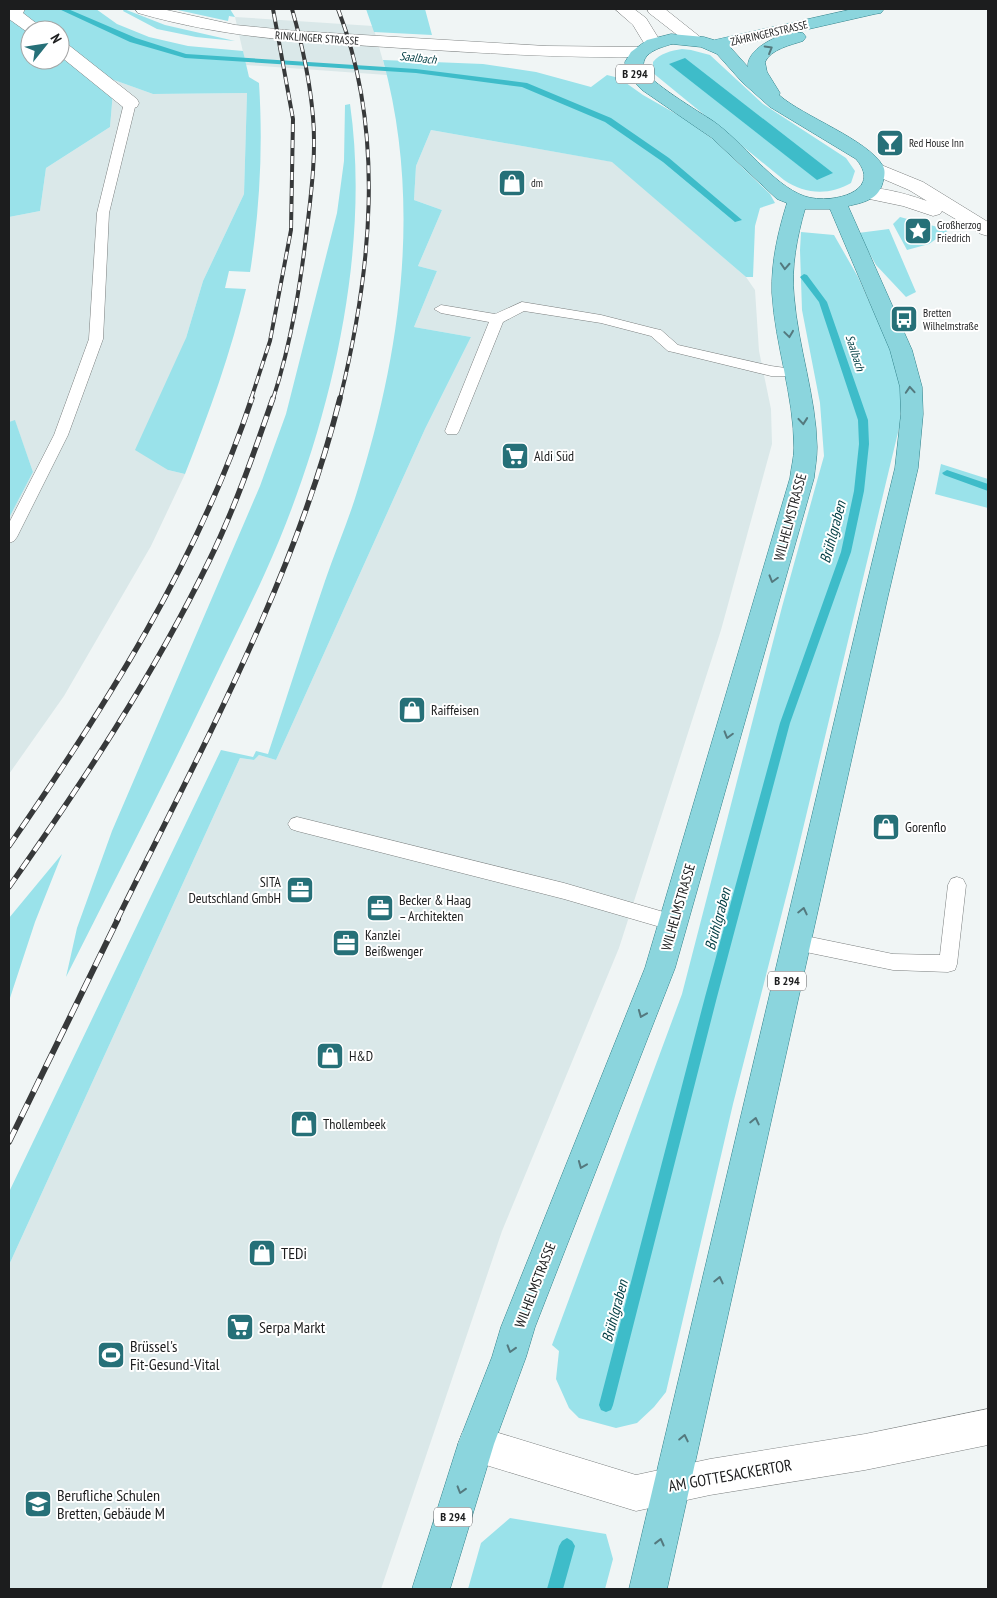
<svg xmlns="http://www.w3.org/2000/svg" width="997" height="1598" viewBox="0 0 997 1598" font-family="'PT Sans Narrow',sans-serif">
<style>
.built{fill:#dae8e9}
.green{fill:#9ae2ea;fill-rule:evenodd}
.water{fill:#3ebcc9}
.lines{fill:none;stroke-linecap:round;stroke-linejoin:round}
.stream{fill:#3ebcc9;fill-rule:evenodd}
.service-casing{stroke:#7b7f7f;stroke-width:1}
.minor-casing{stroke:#7b7f7f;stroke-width:1}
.primary-casing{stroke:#31828b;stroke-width:1}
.service{fill:#fff;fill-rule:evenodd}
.minor{fill:#fff;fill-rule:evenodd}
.primary{fill:#8bd5dd;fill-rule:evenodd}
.rail-far2-casing{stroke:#37393a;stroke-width:4}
.rail-far1-casing{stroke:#37393a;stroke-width:5.5}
.rail-casing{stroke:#37393a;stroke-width:6}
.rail-far2{stroke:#fff;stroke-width:2.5;stroke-dasharray:8;stroke-linecap:butt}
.rail-far1{stroke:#fff;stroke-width:4;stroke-dasharray:11;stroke-linecap:butt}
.rail{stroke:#fff;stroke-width:4.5;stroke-dasharray:14;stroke-linecap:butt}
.oneway{stroke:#54797e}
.labels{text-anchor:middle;stroke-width:4;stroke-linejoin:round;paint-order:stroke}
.far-street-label{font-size:11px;fill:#1c1d1e;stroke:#fff}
.far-poi-label{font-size:11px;fill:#1c1d1e;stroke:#fff;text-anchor:start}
.far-water-label{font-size:12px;font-style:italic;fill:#013d43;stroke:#fff}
.shield{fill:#fff;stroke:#606162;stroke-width:1}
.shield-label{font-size:12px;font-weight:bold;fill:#1c1d1e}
.poi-label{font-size:14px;fill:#1c1d1e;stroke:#fff;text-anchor:start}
.street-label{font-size:14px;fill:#1c1d1e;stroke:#fff}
.water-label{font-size:15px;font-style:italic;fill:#013d43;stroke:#fff}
.near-poi-label{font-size:16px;fill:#1c1d1e;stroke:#fff;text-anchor:start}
.near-street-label{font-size:16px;fill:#1c1d1e;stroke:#fff}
</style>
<rect width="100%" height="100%" fill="#f0f5f5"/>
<path class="built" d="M235,17L373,26L387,75L246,65Z
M114,80L153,94L247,93L244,194L203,281L186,338L168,470L185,474L151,546L64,696L9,774V518L33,472L15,421L9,422V217L40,211L46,168L110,127Z
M431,130L613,162L746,277L755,290L759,351L771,409L772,444L721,630L619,948L502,1231L381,1589H9V1265L240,758L254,760L259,755L276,760L425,429L471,337L414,327L437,271L418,266L442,210L414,200L416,166Z"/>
<path class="green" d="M9,9H96L117,24L149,37L188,46L243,51L249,77L259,83C263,145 260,204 251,266L250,272L229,271L225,288L246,289C231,353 209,413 185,474L168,470L135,450L186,338L203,281L244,194L247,93L153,94L114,80L110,127L46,168L40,211L9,217ZM30,30H60V60H30Z
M124,9L165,25L235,41L196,37L157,29L123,11Z
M173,9H230L235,17L229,16L228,21Z
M366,9H425L432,35L374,32Z
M682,49L691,50L710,55L763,104L846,158L855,171L851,183C829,196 804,194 784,180L653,73V62C660,53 671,51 682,49Z
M383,60L483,64L536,72L591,87L607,75L619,78L643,95L685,119L715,141L770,194L775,203L760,208L755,226L753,277H746L612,162L431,130L416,166L414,200L442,210L418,266L437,271L414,327L471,337L425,429L276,760L259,755L254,760L240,758L9,1265V1192L221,750L253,757L256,751L268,754C287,697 305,639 325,581C335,551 348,522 357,492C401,353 422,203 383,60Z
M350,104C372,256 327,436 265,573C247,613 227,652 208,692C162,788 114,882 66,977L77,928L112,831L260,486L286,414L337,213L344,161L345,105Z
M900,217L949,230L929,244L907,250L893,224Z
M889,229L916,292L906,297L876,265L858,233Z
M801,232L834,235L858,277L890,348L902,386L900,424L795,862L733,1104L666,1392L654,1407L637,1423L616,1428L579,1418L569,1408L556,1379L559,1351L552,1345L682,994L782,607L824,456L820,403L802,310L800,250Z
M15,420L33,472L9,518V422Z
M941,464L988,479V508L935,494Z
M62,854L35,922L9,1001V918Z
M510,1518L606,1534L613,1559L605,1589H468L481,1543Z"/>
<path class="water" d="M685,58L833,173L817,180L669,64Z"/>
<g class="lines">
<path class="stream" d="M59,9H68L136,38L186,54L416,69L527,83L611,118L669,158L742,220L735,222L663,162L605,122L522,87L416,73L185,58L130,42Z
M804,274L807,275L827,302L868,420L869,444L864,491L851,552L790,723L717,997L613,1405L611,1410L606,1412L601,1410L599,1405L705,997L780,723L841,552L854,491L859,444L858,420L819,302L800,277Z
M947,470L988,484V491L944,475L942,473Z
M567,1538L572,1541L575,1546L563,1589H547L559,1546L562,1541Z"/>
<g class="service-casing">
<path id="service" d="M130,99L136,103L109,213L103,339L68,435L17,537L14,541L9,543V523L54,435L89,339L97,213L124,103Z
M522,302L601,315L656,329L661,330L678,345L771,366L800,370L802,373L800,376H771L673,352L668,351L651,336L601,323L524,311L503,322L459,431L457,434H447L445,431L489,322L441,313L434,309L441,305L495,314Z
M297,817L564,883L674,915L681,917L683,923L681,929L674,931L564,899L297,831L291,829L288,824L291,819Z
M957,877L963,879L966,885L957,964L955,970L948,972L893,970L796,950L789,948L787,942L789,936L796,934L893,954L940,955L948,885L951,879Z"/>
</g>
<g class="minor-casing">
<path id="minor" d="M9,9H25L23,13L45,30H30V34L9,19Z
M135,9H162L235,25L296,31L546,46L640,47L646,48L649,52L646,56L640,57C560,58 481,53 401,48C308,42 228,39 138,13Z
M615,9H634L646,18L662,44L659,48L653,49L647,48L633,25Z
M647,9H665L704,40L701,44L695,45L689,44L649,13Z
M60,42L66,43L137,99L139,103L137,107L130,109L123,107L60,56Z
M874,162L923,182L988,222V236L981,234L942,211L940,214L933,216L903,206L860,197L857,193L860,189C877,185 910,195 927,201L909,190L867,172L864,168L867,164Z
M988,1409V1445L865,1470L710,1495L636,1511L476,1462L463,1457L458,1444L463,1431L476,1426L636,1475L710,1459L865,1434Z"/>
</g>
<g class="primary-casing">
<path id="primary" d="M853,9H884L881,13L875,14L730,47L748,67C746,47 787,29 803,33L806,37L803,41C791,45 771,49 765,62L767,72L780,93L779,95C804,117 867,139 883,166C886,172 884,178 882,185C877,200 862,203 848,206L912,350L922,387L923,414L918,468L887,600L667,1589H629L863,600L895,468L901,414L900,387L890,350L830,209H805C797,237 791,267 794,296C798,347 816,396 817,447C817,458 815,468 814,478L675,968L535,1327L526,1357L494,1444L450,1589H412L458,1444L492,1357L501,1327L645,968L790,478C791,468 794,458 794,448C794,395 775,345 772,293C771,262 778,232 787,203L777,199L712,138L642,90L626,73L625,62L631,52L647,40L671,34L704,37L714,40ZM672,44L701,47L717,54L742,82L770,107L856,159C885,193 828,205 804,196C773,185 742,141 713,121C701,113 646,80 644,69C640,53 659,48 672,44Z"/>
</g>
<use href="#service" class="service"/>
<use href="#minor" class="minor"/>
<use href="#primary" class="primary"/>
<g class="rail-far2-casing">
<path id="rail-far2" d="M338,9C386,133 371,273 340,399
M251,399L270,341L291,230L293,119L273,9
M273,399C292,341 301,281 308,220C312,187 316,151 313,117C310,81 302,44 292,9"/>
</g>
<g class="rail-far1-casing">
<path id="rail-far1" d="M9,846C106,706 198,561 252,398
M9,887C83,782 153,676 209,561C235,508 254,453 273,398
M117,920C199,753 295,579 340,398"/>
</g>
<g class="rail-casing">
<path id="rail" d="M9,1142L118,919"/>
</g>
<use href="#rail-far2" class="rail-far2"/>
<use href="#rail-far1" class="rail-far1"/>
<use href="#rail" class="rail"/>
</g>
<defs><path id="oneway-chevron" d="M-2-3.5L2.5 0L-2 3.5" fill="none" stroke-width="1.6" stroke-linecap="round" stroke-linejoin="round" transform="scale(1.25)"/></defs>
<g class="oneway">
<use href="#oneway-chevron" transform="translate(769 49) rotate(-30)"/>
<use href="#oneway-chevron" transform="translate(785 266) rotate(93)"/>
<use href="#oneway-chevron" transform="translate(789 334) rotate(82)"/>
<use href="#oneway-chevron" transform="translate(910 390) rotate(-94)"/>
<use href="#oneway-chevron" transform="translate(803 421) rotate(85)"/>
<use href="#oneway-chevron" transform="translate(773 579) rotate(106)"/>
<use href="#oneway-chevron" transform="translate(728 735) rotate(106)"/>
<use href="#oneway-chevron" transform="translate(803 911) rotate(-77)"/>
<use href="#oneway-chevron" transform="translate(642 1014) rotate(112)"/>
<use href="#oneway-chevron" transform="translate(755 1121) rotate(-77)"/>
<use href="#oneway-chevron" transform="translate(582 1165) rotate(112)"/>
<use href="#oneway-chevron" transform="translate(719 1280) rotate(-77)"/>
<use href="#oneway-chevron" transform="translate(511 1349) rotate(107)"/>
<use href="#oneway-chevron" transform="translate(684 1438) rotate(-78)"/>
<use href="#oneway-chevron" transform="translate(461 1490) rotate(107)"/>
<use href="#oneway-chevron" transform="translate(660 1542) rotate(-76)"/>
</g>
<defs>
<g id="bar-square" transform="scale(1.4375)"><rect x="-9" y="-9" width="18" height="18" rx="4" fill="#267078" stroke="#fff"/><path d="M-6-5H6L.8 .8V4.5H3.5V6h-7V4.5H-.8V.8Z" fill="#fff"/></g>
<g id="shop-square" transform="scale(1.4375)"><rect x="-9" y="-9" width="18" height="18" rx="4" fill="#267078" stroke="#fff"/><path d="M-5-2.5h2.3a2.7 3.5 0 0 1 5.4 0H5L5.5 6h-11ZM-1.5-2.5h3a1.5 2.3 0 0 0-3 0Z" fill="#fff"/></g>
<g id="sight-square" transform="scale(1.4375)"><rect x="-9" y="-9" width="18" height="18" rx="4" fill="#267078" stroke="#fff"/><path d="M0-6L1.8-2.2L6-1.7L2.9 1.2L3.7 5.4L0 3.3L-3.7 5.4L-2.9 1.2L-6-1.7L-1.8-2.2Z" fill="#fff"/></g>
<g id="bus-square" transform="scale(1.4375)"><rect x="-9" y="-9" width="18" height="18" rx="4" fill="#267078" stroke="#fff"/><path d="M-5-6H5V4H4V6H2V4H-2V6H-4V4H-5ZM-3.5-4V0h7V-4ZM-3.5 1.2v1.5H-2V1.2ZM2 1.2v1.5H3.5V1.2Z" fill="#fff"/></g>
<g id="supermarket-square" transform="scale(1.4375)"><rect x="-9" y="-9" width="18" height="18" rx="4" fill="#267078" stroke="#fff"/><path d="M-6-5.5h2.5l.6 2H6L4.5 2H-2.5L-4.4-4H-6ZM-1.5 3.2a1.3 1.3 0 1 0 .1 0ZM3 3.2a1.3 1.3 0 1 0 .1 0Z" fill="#fff"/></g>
<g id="office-square" transform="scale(1.4375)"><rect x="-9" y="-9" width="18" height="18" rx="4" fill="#267078" stroke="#fff"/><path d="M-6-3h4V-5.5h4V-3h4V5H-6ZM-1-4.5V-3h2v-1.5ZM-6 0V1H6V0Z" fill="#fff"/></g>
<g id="stadium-square" transform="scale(1.4375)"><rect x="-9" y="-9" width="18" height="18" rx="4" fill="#267078" stroke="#fff"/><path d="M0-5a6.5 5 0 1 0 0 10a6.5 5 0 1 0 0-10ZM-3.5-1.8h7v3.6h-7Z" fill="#fff"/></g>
<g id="school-square" transform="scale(1.4375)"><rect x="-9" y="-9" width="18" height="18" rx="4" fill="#267078" stroke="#fff"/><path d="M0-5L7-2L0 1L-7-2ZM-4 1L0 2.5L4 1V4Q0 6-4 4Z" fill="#fff"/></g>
</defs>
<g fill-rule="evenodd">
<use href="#bar-square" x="890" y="143"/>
<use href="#shop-square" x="512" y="183"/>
<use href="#sight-square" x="918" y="231"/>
<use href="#bus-square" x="904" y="319"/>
<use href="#supermarket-square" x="515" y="456"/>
<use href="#shop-square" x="412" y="710"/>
<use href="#shop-square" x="886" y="827"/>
<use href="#office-square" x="300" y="890"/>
<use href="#office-square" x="380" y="908"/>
<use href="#office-square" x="346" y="943"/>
<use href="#shop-square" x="330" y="1056"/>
<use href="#shop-square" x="304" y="1124"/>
<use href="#shop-square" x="262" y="1253"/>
<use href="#supermarket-square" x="240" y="1327"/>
<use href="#stadium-square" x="111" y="1355"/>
<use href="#school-square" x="38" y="1504"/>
</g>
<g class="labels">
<g class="far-street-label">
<text transform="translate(769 33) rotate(-13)" y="4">ZÄHRINGERSTRASSE</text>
<text transform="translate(317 38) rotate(4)" y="4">RINKLINGER STRASSE</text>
</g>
<g class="far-poi-label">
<text x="909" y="147">Red House Inn</text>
<text x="531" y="187">dm</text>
<text x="937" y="229">Großherzog<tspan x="937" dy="13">Friedrich</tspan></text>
<text x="923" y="317">Bretten<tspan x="923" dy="13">Wilhelmstraße</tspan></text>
</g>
<g class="far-water-label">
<text transform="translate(418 58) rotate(6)" y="4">Saalbach</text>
<text transform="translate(855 353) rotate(72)" y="4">Saalbach</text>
</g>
<g class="shield">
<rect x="616" y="64.5" width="38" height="19" rx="4"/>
<rect x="768" y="971.5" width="38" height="19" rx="4"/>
<rect x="434" y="1507.5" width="38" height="19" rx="4"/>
</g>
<g class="shield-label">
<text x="635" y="78">B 294</text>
<text x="787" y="985">B 294</text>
<text x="453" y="1521">B 294</text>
</g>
<g class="poi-label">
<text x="534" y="461">Aldi Süd</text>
<text x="431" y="715">Raiffeisen</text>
<text x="905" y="832">Gorenflo</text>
<text x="281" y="887" text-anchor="end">SITA<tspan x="281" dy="16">Deutschland GmbH</tspan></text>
<text x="399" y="905">Becker &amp; Haag<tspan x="399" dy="16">– Architekten</tspan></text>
<text x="365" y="940">Kanzlei<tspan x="365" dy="16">Beißwenger</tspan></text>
<text x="349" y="1061">H&amp;D</text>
<text x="323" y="1129">Thollembeek</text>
</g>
<g class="street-label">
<text transform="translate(790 517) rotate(-75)" y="5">WILHELMSTRASSE</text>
<text transform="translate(678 907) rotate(-74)" y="5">WILHELMSTRASSE</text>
<text transform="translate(535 1285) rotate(-69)" y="5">WILHELMSTRASSE</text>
</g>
<g class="water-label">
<text transform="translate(833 532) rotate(-75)" y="5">Brühlgraben</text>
<text transform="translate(718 919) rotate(-75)" y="5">Brühlgraben</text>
<text transform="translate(615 1311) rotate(-75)" y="5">Brühlgraben</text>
</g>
<g class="near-poi-label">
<text x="281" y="1259">TEDi</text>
<text x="259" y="1333">Serpa Markt</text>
<text x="130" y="1352">Brüssel's<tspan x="130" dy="18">Fit-Gesund-Vital</tspan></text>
<text x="57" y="1501">Berufliche Schulen<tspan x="57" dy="18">Bretten, Gebäude M</tspan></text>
</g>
<g class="near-street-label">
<text transform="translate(730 1475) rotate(-10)" y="6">AM GOTTESACKERTOR</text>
</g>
</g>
<rect width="997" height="1598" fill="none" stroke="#1c1d1e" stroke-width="20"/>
<g transform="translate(45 45) rotate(60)"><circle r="24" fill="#ffffff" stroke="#a4a5a5"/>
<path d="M0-4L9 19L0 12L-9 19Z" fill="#267078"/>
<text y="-8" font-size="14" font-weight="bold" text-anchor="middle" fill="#1c1d1e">N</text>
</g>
</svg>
